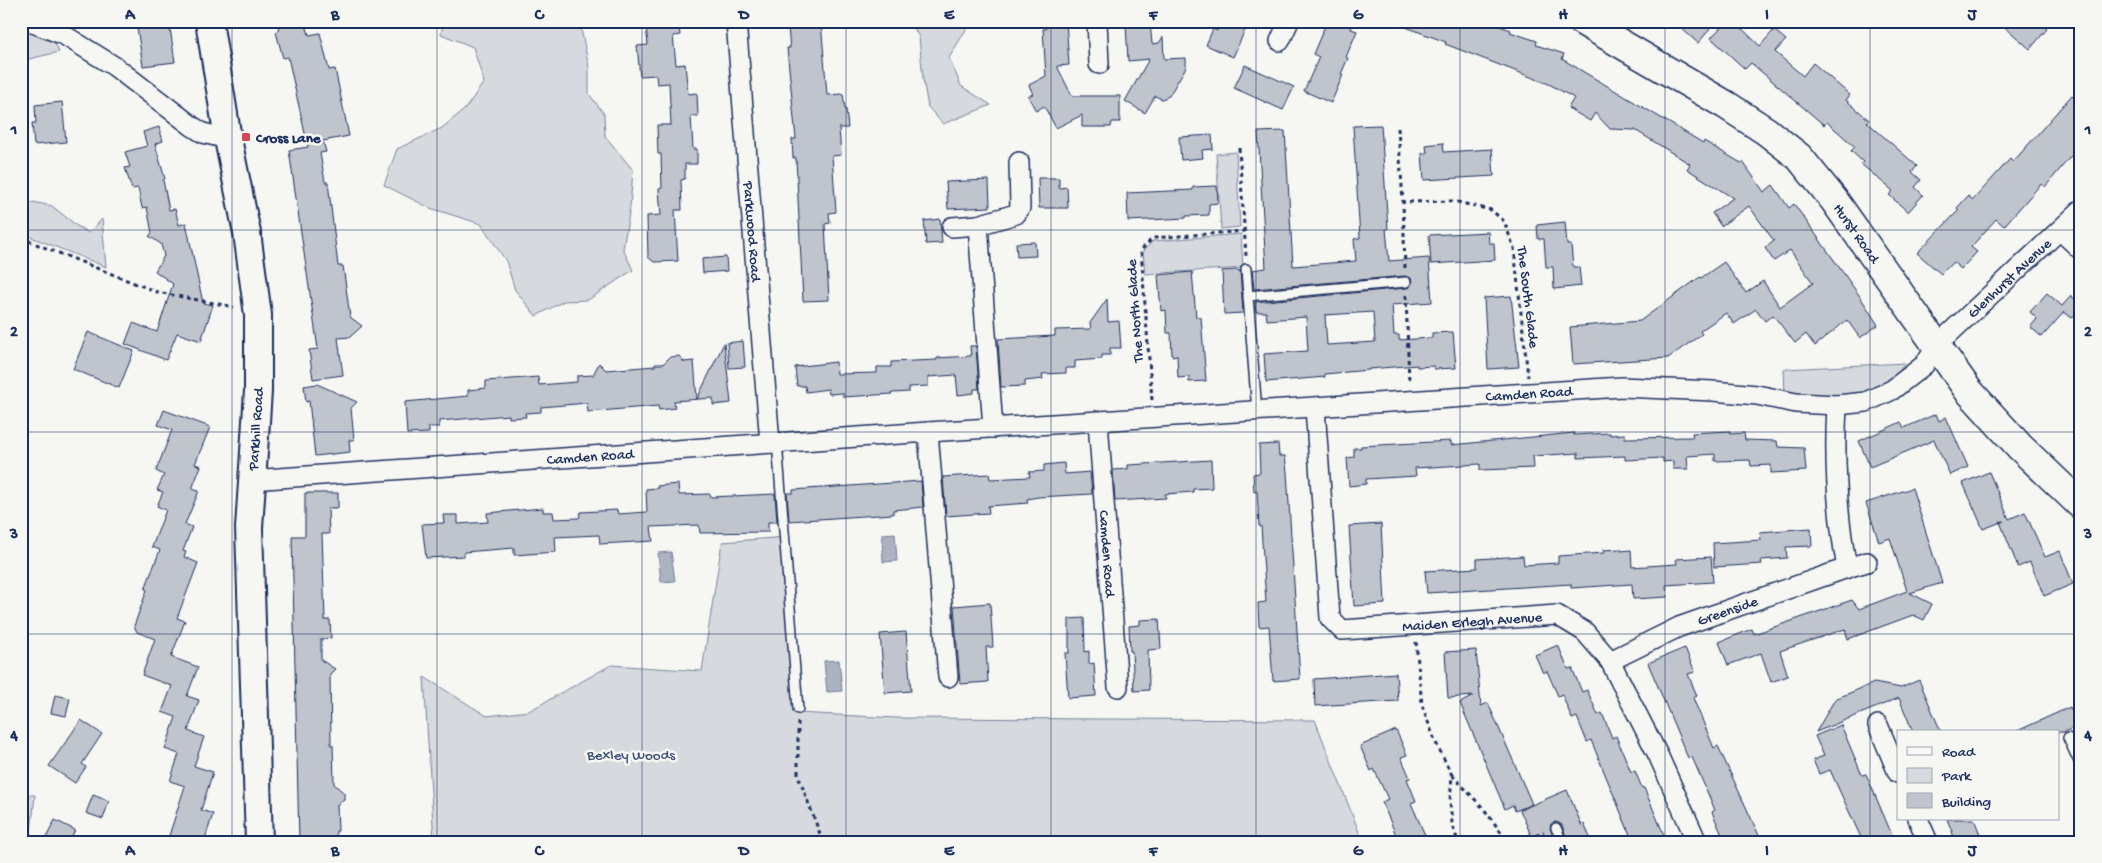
<svg xmlns="http://www.w3.org/2000/svg" width="2102" height="863" viewBox="0 0 2102 863" font-family="'Gochi Hand',sans-serif">
<style>
.green{fill:#d6d9dd;stroke:#78849e}
.water{fill:#abb2c0;stroke:#717e99}
.building{fill:#c0c4cd;stroke:#1b2f5e;fill-rule:evenodd}
.lines{fill:none;stroke-linecap:round;stroke-linejoin:round}
.service-casing{stroke:#1b2f5e;stroke-width:12}
.minor-casing{stroke:#1b2f5e;stroke-width:22}
.secondary-casing{stroke:#1b2f5e;stroke-width:30}
.primary-casing{stroke:#1b2f5e;stroke-width:31}
.path{stroke:#1b2f5e;stroke-width:3;stroke-dasharray:4 4;stroke-linecap:butt}
.service{stroke:#f6f6f2;stroke-width:9}
.minor{stroke:#f6f6f2;stroke-width:19}
.secondary{stroke:#f6f6f2;stroke-width:26}
.primary{stroke:#f6f6f2;stroke-width:28}
.grid{fill:none;stroke:#1b2f5e;stroke-width:1;stroke-opacity:0.55}
.poi-dot{fill:#d1495b;stroke:#f6f6f2;stroke-width:2}
.labels{text-anchor:middle;stroke-width:5;stroke-linejoin:round;paint-order:stroke}
.poi-label{font-size:15px;font-weight:bold;fill:#1b2f5e;stroke:#f6f6f2;text-anchor:start}
.street-label{font-size:15px;fill:#1b2f5e;stroke:#f6f6f2}
.park-label{font-size:15px;fill:#405177;stroke:#f6f6f2}
.neatline{fill:none;stroke:#1b2f5e;stroke-width:2}
.grid-label{font-size:16px;text-anchor:middle;font-weight:bold;fill:#1b2f5e}
</style>
<rect width="100%" height="100%" fill="#f6f6f2"/>
<filter id="ink" filterUnits="userSpaceOnUse"><feTurbulence type="fractalNoise" baseFrequency=".02" numOctaves="2"/><feDisplacementMap in="SourceGraphic" scale="10" xChannelSelector="R" yChannelSelector="G"/><feConvolveMatrix kernelMatrix="1 2 1 2 8 2 1 2 1" color-interpolation-filters="sRGB"/></filter>
<g filter="url(#ink)">
<path class="green" d="M444,21H591L581,29L589,67V94L604,114L605,136L633,170L630,207L623,249L633,270L588,300L564,301L536,316L515,290L506,261L481,224L430,208L384,185L397,149L442,128L465,109L484,82L473,47L441,34Z
M910,21H983L968,26L949,58L961,86L991,105L943,124L928,107L923,79L919,37Z
M21,28L55,43L59,52L29,59H21Z
M1236,152L1240,227L1221,229L1216,154Z
M33,202L52,206L77,226L89,233L102,219L106,267L21,233V208Z
M1241,234L1243,268L1145,274L1143,251L1153,241Z
M1905,363C1901,368 1898,375 1894,379C1864,407 1822,398 1785,395L1784,369Z
M786,537L796,713L897,718L1315,720L1363,842H434L424,677L487,716L529,711L611,665L702,671L722,542Z
M21,795H35L30,842H21Z"/>
<path class="water" d="M895,533L897,561L883,562L882,534Z
M671,552L675,581L661,582L658,553Z
M839,660L842,691L827,692L824,661Z"/>
<path class="building" d="M136,21H169L175,62L143,66Z
M277,21H305L309,35L320,33L329,70L335,69L349,136L323,141L326,152L320,153L325,182H328L338,266H343L350,317L362,326L350,337L338,338L343,375L313,379L309,350L318,349L289,150L308,147L288,57L283,58L276,32L279,31Z
M648,21H678L680,35L673,36L676,65L685,64L688,94L697,93L698,116H691L693,149H697V164H685V179L681,180L682,210H675L678,261L654,262L648,257L647,216L661,215L659,189L662,188L661,154H658L657,125H671L669,83L657,84L656,75L640,76L637,46L648,45L646,26H649Z
M795,21H821L827,95L843,94L845,109H846L848,128H839L841,155L832,156L836,212L829,213L830,223L825,224L829,300L803,301L796,158H793L792,139H796L787,48H790L788,28L795,27Z
M1046,21H1066L1069,65L1057,66L1072,96H1120V122H1112L1111,127H1082V115L1056,128L1044,106L1036,111L1028,96L1033,94L1029,85L1046,76L1043,29H1046Z
M1221,21H1249L1233,57L1206,45L1213,29L1217,31Z
M1327,21H1354L1351,29L1357,31L1346,57L1348,58L1341,74L1343,75L1331,103L1304,91L1319,57L1313,54Z
M1395,21H1485L1511,30L1510,32L1537,41L1536,45L1564,54L1562,59L1703,143L1704,141L1741,163L1743,162L1764,192L1773,185L1789,208L1794,204L1859,295L1878,325L1860,338L1847,320L1815,346L1806,334L1795,343L1773,315L1765,321L1756,309L1734,324L1726,313L1700,331L1702,334L1668,358L1573,364L1570,327L1640,321L1700,277L1701,278L1724,262L1746,293L1763,281L1780,307L1813,283L1790,250L1774,261L1765,248L1774,241L1749,206L1721,226L1712,213L1733,198L1687,169L1690,164L1635,130L1610,129L1595,113L1590,121L1568,108L1574,98L1549,84L1445,44L1446,42L1395,23Z
M1673,21H1701L1710,29L1698,43Z
M1727,21H1734L1760,46L1774,30L1786,40L1775,52L1803,76L1813,63L1850,95L1846,100L1869,120L1867,122L1917,166L1912,172L1921,180L1915,187L1923,195L1908,212L1889,195L1893,191L1861,164L1863,162L1851,151L1855,147L1827,122L1824,125L1751,63L1745,69L1711,38Z
M1998,21H2038L2047,29L2030,49Z
M1150,22L1152,44L1159,43L1163,37L1164,59L1186,58V67L1169,96L1162,99L1155,96L1145,113L1125,101L1149,59L1128,61L1126,23Z
M1245,65L1294,87L1283,110L1234,88Z
M2072,95L2081,102V144L2045,187L2041,184L2004,226L1996,219L1971,247L1977,252L1961,269L1953,262L1941,274L1917,253L1959,210L1957,208L1968,196L1973,200L2010,159L2013,162Z
M62,102L66,142L34,145L32,123H36L35,105Z
M1381,125L1388,229H1386L1389,261L1429,258L1432,302L1392,305L1394,335H1399V340L1432,338V333L1453,332L1456,368L1434,369V366L1417,367V365L1369,369V370L1324,374L1325,377L1266,382L1264,354L1308,351L1306,317L1267,320L1266,312H1256L1255,302L1407,288L1410,287L1412,282L1411,278L1405,276L1254,289L1252,270L1266,268L1258,132L1285,131L1293,266L1356,261L1354,239L1360,238L1353,126ZM1373,312L1375,342L1327,345L1325,315Z
M159,127L163,141L155,144L165,179L163,180L169,210L175,209L179,225L186,223L203,303L213,305L201,341L177,333L166,360L125,344L133,323L157,332L173,284L155,271L164,256L161,244L149,236L152,233L147,207L142,208L138,188L132,189L125,168L130,167L125,152L147,146L143,132Z
M1212,135L1213,149L1202,150L1203,158L1181,160L1179,137Z
M1443,143L1444,152L1492,149L1494,176L1424,180L1422,153H1427L1426,145Z
M1038,178H1059V188L1067,187L1068,208H1039Z
M989,180L990,207L948,209L946,182Z
M1217,186L1218,203L1209,204V215L1186,216V218L1128,221L1127,193L1193,190V187Z
M940,219L942,243L926,244L924,221Z
M1565,222L1567,245H1571L1573,267H1579L1581,286L1554,289L1553,267H1546L1544,239H1538L1537,225Z
M1488,232L1489,243H1494L1495,260L1431,264L1429,235Z
M1035,242L1036,256L1017,257L1016,243Z
M726,257L727,271L703,273L702,259Z
M1237,270L1240,271L1243,313L1224,314L1222,271Z
M1192,272L1196,317H1201L1206,381L1189,382V377L1178,378L1177,355L1172,356L1171,333H1167L1166,310L1161,311L1158,275Z
M2047,293L2062,306L2071,296L2081,304V308L2072,318L2064,312L2042,337L2030,327L2037,319L2030,312Z
M1511,296L1519,367L1488,369L1484,298Z
M1107,299L1108,322L1119,321L1121,348H1110V355H1102V359L1075,361V368H1066V373L1042,374L1043,379L1025,381V386L1001,387L998,339L1055,336V330L1091,329L1090,323Z
M88,332L134,351L119,388L73,369Z
M743,341L745,367L729,368L727,343Z
M724,343L731,403L713,405V398L674,401L675,408L659,410L658,406L588,412L587,403L541,407V412L525,413L526,417L509,418V415L439,421V427H429V433L407,434L405,402L468,396V390L486,388V381L538,377L539,385L577,382V376L593,375L599,363L606,370L655,366V364H663L670,357L679,356L684,362L694,361L697,399Z
M970,346H976L979,389H974V393L958,395L956,375L928,377V386L909,387V392L892,393V394L843,397V393L829,394L828,389L806,392L805,386H797L795,367L836,362L837,374L877,373V367H891V362L937,360V358L971,356Z
M317,384L357,402L351,408L354,440H349L350,452L315,456L309,401L306,402L304,386Z
M164,410L210,427L195,464L201,466L192,489L199,491L185,524L192,527L183,551L186,552L184,557L198,563L177,618L185,621L171,657L198,667L187,696L199,700L188,731L204,737L194,766L213,772L201,810L213,814L204,842H167L185,786L170,781L179,754L165,749L176,717L162,712L172,686L142,675L155,639L137,632L134,626L147,590L145,589L160,550L152,547L166,510L157,506L163,492L157,490L164,475L156,471L172,430L158,425Z
M1936,414L1939,421L1946,417L1968,467L1950,475L1934,440L1870,467L1859,441L1901,422L1904,428Z
M1730,431V434L1744,433L1745,440L1777,441L1778,447L1804,448L1806,471L1771,473V465L1751,466L1750,460L1715,461V454L1687,456L1688,469H1673V461L1663,462V458L1625,460V456L1578,458V453L1533,456L1534,468L1480,470V464L1415,468L1416,476L1366,479V484L1349,486L1347,458L1354,457V448H1361V446L1451,441V445L1574,433V435L1610,433V435L1625,434V438L1693,437L1692,433Z
M1278,444L1279,456H1285L1287,472L1300,679L1273,681L1269,626L1259,627L1258,603L1266,602L1261,526H1259L1257,491L1254,492L1253,474L1260,473L1259,445Z
M1211,460L1212,488L1193,489V492L1165,494L1166,498L1115,501L1113,470L1128,469V465Z
M1064,463L1065,474L1090,472L1092,494L1038,497L1027,499L1028,503L988,506L989,513L946,516L943,477L989,474L990,479L1030,477L1029,472L1044,471V465Z
M1989,472L2009,519L2025,512L2045,557L2060,551L2073,584L2044,596L2030,562L2018,567L2000,522L2004,521L1983,529L1963,483Z
M921,481L923,507L893,510V514L789,521L787,493H793V490Z
M678,484L679,495L710,494L711,497L775,494L777,522H768V532L700,533L699,525L651,527L653,541L600,544L599,535L555,537L556,552L514,555V548L464,552V556L426,558L422,524L444,523L443,515H458V524L488,522L487,513L543,508V512H553L554,519L579,518L581,512L617,510L618,514L647,512L646,489L658,488L657,486Z
M1912,488L1942,583L1910,593L1932,604L1924,620L1913,615L1848,639L1845,629L1780,651L1788,676L1771,682L1761,653L1728,665L1719,642L1752,629L1754,634L1852,600L1859,609L1907,591L1890,538L1879,542L1866,503Z
M305,493H338V508H328L329,534H322L325,620H330L331,638L321,639V660L335,669L330,674L331,745H333L334,784L344,793V799L337,805L338,831H336V842H299L292,536H305Z
M1381,524L1385,604L1354,606L1349,526Z
M1811,528L1812,546L1786,547L1787,558L1761,560L1762,564L1714,567L1713,543L1761,540L1760,532Z
M1621,549V551L1631,550L1632,567L1677,564L1676,559L1711,557L1713,582L1666,585L1667,597L1633,599L1632,584L1571,588V584L1427,593L1425,571L1477,568V559L1523,556L1524,565L1558,563V556L1604,553L1603,550Z
M990,603L993,647H986L988,682L960,684L954,606Z
M1084,618L1085,652L1089,651V664L1094,663L1096,696L1068,698L1065,653H1069V619Z
M1159,619L1161,649L1148,650L1149,690L1134,691L1132,651H1130L1129,626L1140,625V620Z
M906,632L911,691L885,693L880,634Z
M1558,645L1568,669L1572,668L1582,692L1587,690L1598,715L1602,713L1612,738L1616,736L1631,772L1635,771L1642,788H1644L1667,842H1633L1591,740L1587,742L1577,717L1572,719L1562,694L1558,696L1547,671L1543,673L1535,655Z
M1685,648L1695,672L1688,674L1697,696L1693,698L1714,748L1718,746L1762,842H1725L1712,812L1715,810L1692,757L1688,758L1648,663Z
M1476,650L1481,706L1488,703L1532,804L1515,811L1513,805L1505,809L1460,703L1473,696L1448,698L1445,652Z
M1396,673L1398,701L1315,706L1314,679Z
M1919,680L1941,732H1913L1899,698L1816,732L1835,699L1874,683L1901,688Z
M55,695L70,698L66,716L51,713Z
M2070,707L2078,726L2064,732H2015Z
M81,720L102,734L82,764L86,767L75,783L49,766Z
M1841,725L1862,775L1866,774L1895,842H1863L1830,770L1819,774L1813,760L1824,756L1815,736Z
M1396,730L1407,755L1401,757L1410,778L1407,779L1416,801L1411,803L1428,842H1399L1382,802L1388,799L1374,769L1371,771L1360,746Z
M1567,790L1582,826L1584,824L1592,842H1568L1562,825L1556,822L1551,824L1550,828L1555,842H1534L1520,810Z
M93,795L109,801L103,819L86,813Z
M1947,819H1974L1983,842H1956Z
M55,820L75,830L69,842H44Z"/>
<g class="lines">
<g class="service-casing">
<path id="service" d="M1246,269L1248,296L1406,282
M1248,296L1257,412
M777,442L798,709
M2068,738L2081,766
M1556,828L1562,842"/>
</g>
<g class="minor-casing">
<g id="minor">
<path d="M28,21L64,35L114,66L192,126L203,133L228,139"/>
<path id="s1" d="M736,21L770,443"/>
<path d="M1097,21L1099,64"/>
<path d="M1280,41L1289,21"/>
<path d="M978,225L1016,214L1020,208L1019,162"/>
<path d="M952,227L978,225L993,428"/>
<path d="M2061,231L2081,250"/>
<path id="s2" d="M1315,408L1330,618L1342,630L1557,615L1585,632L1610,661L1659,757L1697,842"/>
<path id="s3" d="M1098,422L1118,687"/>
<path d="M928,432L948,677"/>
<path id="s4" d="M251,480L928,432L1622,387L1713,391L1757,395L1796,403L1837,405L1866,402L1892,390L1924,365L1937,345L2081,210"/>
<path d="M1847,568L1867,562"/>
<path id="s5" d="M1610,661L1679,627L1847,568C1837,515 1834,460 1837,405"/>
<path d="M1878,725L1898,773"/>
<path d="M1918,819L1928,842"/>
</g>
</g>
<g class="secondary-casing">
<path id="secondary" d="M209,21L228,139L247,233L258,315V391L249,528L259,842"/>
</g>
<g class="primary-casing">
<g id="primary">
<path id="s6" d="M1582,21L1726,105L1766,131L1799,157L1834,200L1968,390L2020,447L2081,505"/>
</g>
</g>
<path class="path" d="M1398,128L1403,202
M1239,148L1246,256
M21,238L157,292L234,307
M1405,268L1403,202L1453,201L1491,210L1504,221L1514,248L1528,377
M1406,295L1409,383
M1152,400L1141,250L1153,238L1245,231
M1416,642L1422,705L1435,741L1452,775L1450,801L1452,823L1458,842
M798,722V775L823,842
M1452,775L1484,809L1508,842
M1521,842L1544,832"/>
<use href="#service" class="service"/>
<use href="#minor" class="minor"/>
<use href="#secondary" class="secondary"/>
<use href="#primary" class="primary"/>
</g>
</g>
<path class="grid" d="M232,21V842M437,21V842M642,21V842M846,21V842M1051,21V842M1256,21V842M1460,21V842M1665,21V842M1870,21V842M21,230H2081M21,432H2081M21,634H2081"/>
<rect class="poi-dot" x="241" y="132" width="10" height="10" rx="2.5"/>
<g class="labels">
<g class="poi-label">
<text x="256" y="142">Cross Lane</text>
</g>
<g class="street-label">
<text dy="5" stroke="none"><textPath href="#s1" startOffset="211">Parkwood Road</textPath></text>
<text dy="5" stroke="none"><textPath href="#s6" startOffset="352">Hurst Road</textPath></text>
<text dy="5" stroke="none"><textPath href="#s4" startOffset="1811">Glenhurst Avenue</textPath></text>
<text transform="translate(1529 297) rotate(83)" y="5">The South Glade</text>
<text transform="translate(1134 311) rotate(-94)" y="5">The North Glade</text>
<text dy="5" stroke="none"><textPath href="#s4" startOffset="1281">Camden Road</textPath></text>
<text transform="translate(255 429) rotate(-86)" y="5">Parkhill Road</text>
<text dy="5" stroke="none"><textPath href="#s4" startOffset="340">Camden Road</textPath></text>
<text dy="5" stroke="none"><textPath href="#s3" startOffset="132">Camden Road</textPath></text>
<text dy="5" stroke="none"><textPath href="#s5" startOffset="128">Greenside</textPath></text>
<text dy="5" stroke="none"><textPath href="#s2" startOffset="358">Maiden Erlegh Avenue</textPath></text>
</g>
<g class="park-label">
<text x="631" y="759">Bexley Woods</text>
</g>
</g>
<rect width="2102" height="863" fill="none" stroke="#f6f6f2" stroke-width="55"/>
<rect x="1897" y="730" width="162" height="90" fill="#f6f6f2" stroke="#9ea6b7"/>
<rect x="1907" y="747" width="25" height="8" fill="#f6f6f2" stroke="#9ea6b7"/>
<text x="1942" y="756" font-size="15" fill="#1b2f5e">Road</text>
<rect x="1907" y="768" width="25" height="15" fill="#d6d9dd" stroke="#9ea6b7"/>
<text x="1942" y="780" font-size="15" fill="#1b2f5e">Park</text>
<rect x="1907" y="793" width="25" height="15" fill="#c0c4cd" stroke="#9ea6b7"/>
<text x="1942" y="806" font-size="15" fill="#1b2f5e">Building</text>
<rect x="28" y="28" width="2046" height="808" class="neatline"/>
<g class="grid-label">
<text x="130" y="19">A</text>
<text x="335" y="19">B</text>
<text x="539" y="19">C</text>
<text x="744" y="19">D</text>
<text x="949" y="19">E</text>
<text x="1153" y="19">F</text>
<text x="1358" y="19">G</text>
<text x="1563" y="19">H</text>
<text x="1767" y="19">I</text>
<text x="1972" y="19">J</text>
<text x="14" y="134">1</text>
<text x="2088" y="134">1</text>
<text x="14" y="336">2</text>
<text x="2088" y="336">2</text>
<text x="14" y="538">3</text>
<text x="2088" y="538">3</text>
<text x="14" y="740">4</text>
<text x="2088" y="740">4</text>
<text x="130" y="855">A</text>
<text x="335" y="855">B</text>
<text x="539" y="855">C</text>
<text x="744" y="855">D</text>
<text x="949" y="855">E</text>
<text x="1153" y="855">F</text>
<text x="1358" y="855">G</text>
<text x="1563" y="855">H</text>
<text x="1767" y="855">I</text>
<text x="1972" y="855">J</text>
</g>
</svg>
